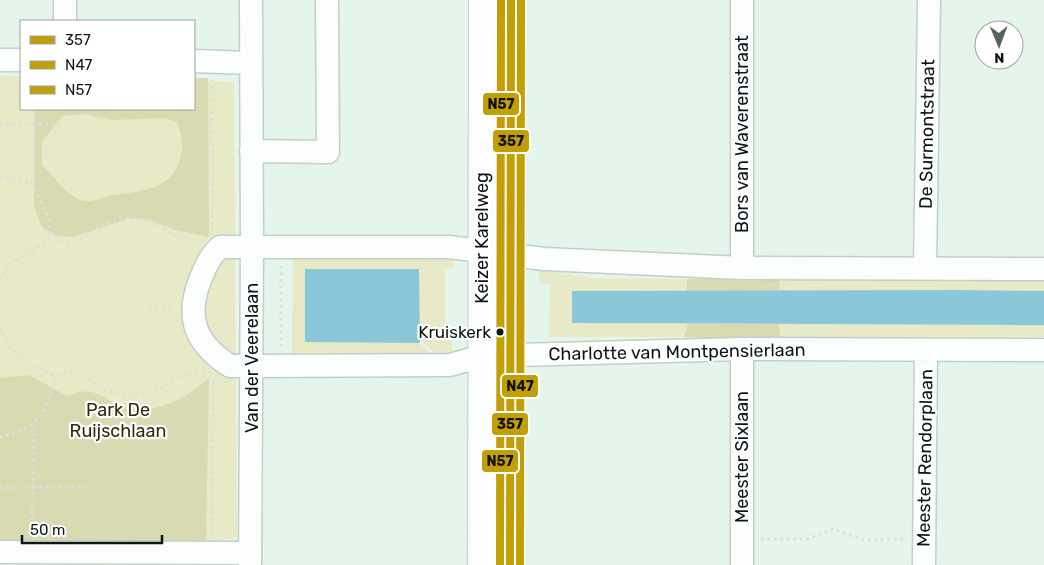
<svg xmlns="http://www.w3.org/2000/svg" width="1044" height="565" viewBox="0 0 1044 565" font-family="Rubik,sans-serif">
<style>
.green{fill:#e7e9c7}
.forest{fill:#d9dab1;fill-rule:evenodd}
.water{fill:#8ac8d9}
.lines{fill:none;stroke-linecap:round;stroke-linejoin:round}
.minor-casing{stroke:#c2cfc8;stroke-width:25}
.major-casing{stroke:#c2cfc8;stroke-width:30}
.path{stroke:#dbe0dd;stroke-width:3;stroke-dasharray:2.5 4;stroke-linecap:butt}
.minor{stroke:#fbfefc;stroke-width:22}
.major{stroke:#fbfefc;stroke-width:28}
.bus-1-casing{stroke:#fff;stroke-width:11}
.bus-2-casing{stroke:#fff;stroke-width:11}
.bus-3-casing{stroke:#fff;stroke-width:11}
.bus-1{stroke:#c29f04;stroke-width:8}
.bus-2{stroke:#c29f04;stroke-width:8}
.bus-3{stroke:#c29f04;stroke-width:8}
.bus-dot{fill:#0d1712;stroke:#fff;stroke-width:2}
.labels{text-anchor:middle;stroke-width:4.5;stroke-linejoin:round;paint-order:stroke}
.bus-label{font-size:17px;fill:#0d1712;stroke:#fff;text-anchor:end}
.street-label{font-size:18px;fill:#0d1712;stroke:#fff}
.park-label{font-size:18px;fill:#302b0c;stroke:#fff}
.line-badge{stroke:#fff;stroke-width:2}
.pale-badge-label{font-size:14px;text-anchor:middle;font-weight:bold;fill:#111}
</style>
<rect width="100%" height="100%" fill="#e4f5ec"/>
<path class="green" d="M0,75L21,76V109H194V80L234,82L237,537L212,543L0,542Z
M454,257V268L445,269V336H451L453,357H440L419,339V269H305L306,342L420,343L434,358L292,355L293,259Z
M539,269L590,278L687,279V291H572V323L688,324L684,337H549L550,284L540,283Z
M780,276L1044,278V291H779Z
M779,324L1044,325V337L780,341Z"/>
<path class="forest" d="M194,78H208L209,237L175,230L148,219H127L74,237L56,236L42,227L34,206L35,109H194ZM84,114L113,120L164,118L177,122C182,134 184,147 180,159C172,189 142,191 115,195C106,196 94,202 85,201C70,200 53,175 42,165V141L63,116Z
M780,276L779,291H687V279Z
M688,324H779L780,341L684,337Z
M29,375L67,396C96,385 97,397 121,405C154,417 185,399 209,378L206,542L0,540V378Z"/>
<path class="water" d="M305,269H419L420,343L305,342Z
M957,290L1044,291V325L572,323V291Z"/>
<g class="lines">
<g class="minor-casing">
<path id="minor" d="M65,21V0
M0,60H21
M194,61L250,63
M251,151L328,152L327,0
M925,267L929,0
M742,268V0
M1044,269L742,268L544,259L449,247H220C209,257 206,266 200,280C185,319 196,344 230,366L450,365L482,356L742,349L1044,350
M742,349V565
M0,552L250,553
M250,565L252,247L251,0
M924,565L926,350"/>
</g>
<g class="major-casing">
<path id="major" d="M482,565L483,0
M510,565L511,0"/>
</g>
<path class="path" d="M0,124L65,125
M0,176L32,184L49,218L50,239
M32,184L33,109
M212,231V80
M281,266V348
M0,281L7,266L50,239C97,248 89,222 124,218C153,214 170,241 199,241
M149,307L175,306
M0,328L9,347L38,369L55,376L70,372L86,377L103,390L126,396L162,388L175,378L189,374H205
M0,437C41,428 45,414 55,376
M0,488L92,487
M31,533L35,424
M212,533L213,379
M761,539H807L833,529L864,540L904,539"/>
<use href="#minor" class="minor"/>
<use href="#major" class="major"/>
<g class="bus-1-casing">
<path id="bus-1" d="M510,565L511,0"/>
</g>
<g class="bus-2-casing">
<path id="bus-2" d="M520,565L521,0"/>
</g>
<g class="bus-3-casing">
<path id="bus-3" d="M500,565L501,0"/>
</g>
<use href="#bus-1" class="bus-1"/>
<use href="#bus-2" class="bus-2"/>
<use href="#bus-3" class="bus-3"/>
</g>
<circle class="bus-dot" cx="500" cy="332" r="4.5"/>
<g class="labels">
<g class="bus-label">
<text x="491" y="338">Kruiskerk</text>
</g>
<g class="street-label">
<text transform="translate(742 134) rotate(-90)" y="6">Bors van Waverenstraat</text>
<text transform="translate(927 134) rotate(-89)" y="6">De Surmontstraat</text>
<text transform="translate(482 238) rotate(-90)" y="6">Keizer Karelweg</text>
<text transform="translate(677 352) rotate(-1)" y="6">Charlotte van Montpensierlaan</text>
<text transform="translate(252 358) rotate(-90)" y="6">Van der Veerelaan</text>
<text transform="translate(742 457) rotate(-90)" y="6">Meester Sixlaan</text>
<text transform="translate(925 458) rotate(-89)" y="6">Meester Rendorplaan</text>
</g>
<g class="park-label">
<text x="118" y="416">Park De<tspan x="118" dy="21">Ruijschlaan</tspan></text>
</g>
</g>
<g class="line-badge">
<rect x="482" y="92" width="38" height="24" rx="5" fill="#c29f04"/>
<rect x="492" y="129" width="38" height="24" rx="5" fill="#c29f04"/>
<rect x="501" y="374" width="38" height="24" rx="5" fill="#c29f04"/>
<rect x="491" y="412" width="38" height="24" rx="5" fill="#c29f04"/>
<rect x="481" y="449" width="38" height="24" rx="5" fill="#c29f04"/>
</g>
<g class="pale-badge-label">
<text x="501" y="109">N57</text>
<text x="511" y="146">357</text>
<text x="520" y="391">N47</text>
<text x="510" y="429">357</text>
<text x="500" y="466">N57</text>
</g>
<rect x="20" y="20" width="175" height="90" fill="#ffffff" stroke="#9ea2a0"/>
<rect x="30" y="36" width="25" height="8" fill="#c29f04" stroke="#9ea2a0"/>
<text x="65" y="45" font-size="15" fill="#0d1712">357</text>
<rect x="30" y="61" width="25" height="8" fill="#c29f04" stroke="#9ea2a0"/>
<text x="65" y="70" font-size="15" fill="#0d1712">N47</text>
<rect x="30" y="86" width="25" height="8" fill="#c29f04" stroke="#9ea2a0"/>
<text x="65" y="95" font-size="15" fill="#0d1712">N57</text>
<g transform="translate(999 45) rotate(179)"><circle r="24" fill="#ffffff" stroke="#9ea2a0"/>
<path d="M0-4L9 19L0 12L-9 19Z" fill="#58655e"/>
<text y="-8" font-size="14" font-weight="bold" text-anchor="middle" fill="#0d1712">N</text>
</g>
<path d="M22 535v8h140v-8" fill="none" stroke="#0d1712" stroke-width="2.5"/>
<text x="30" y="535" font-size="15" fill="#0d1712" stroke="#ffffff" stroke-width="4" paint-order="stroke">50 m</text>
</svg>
